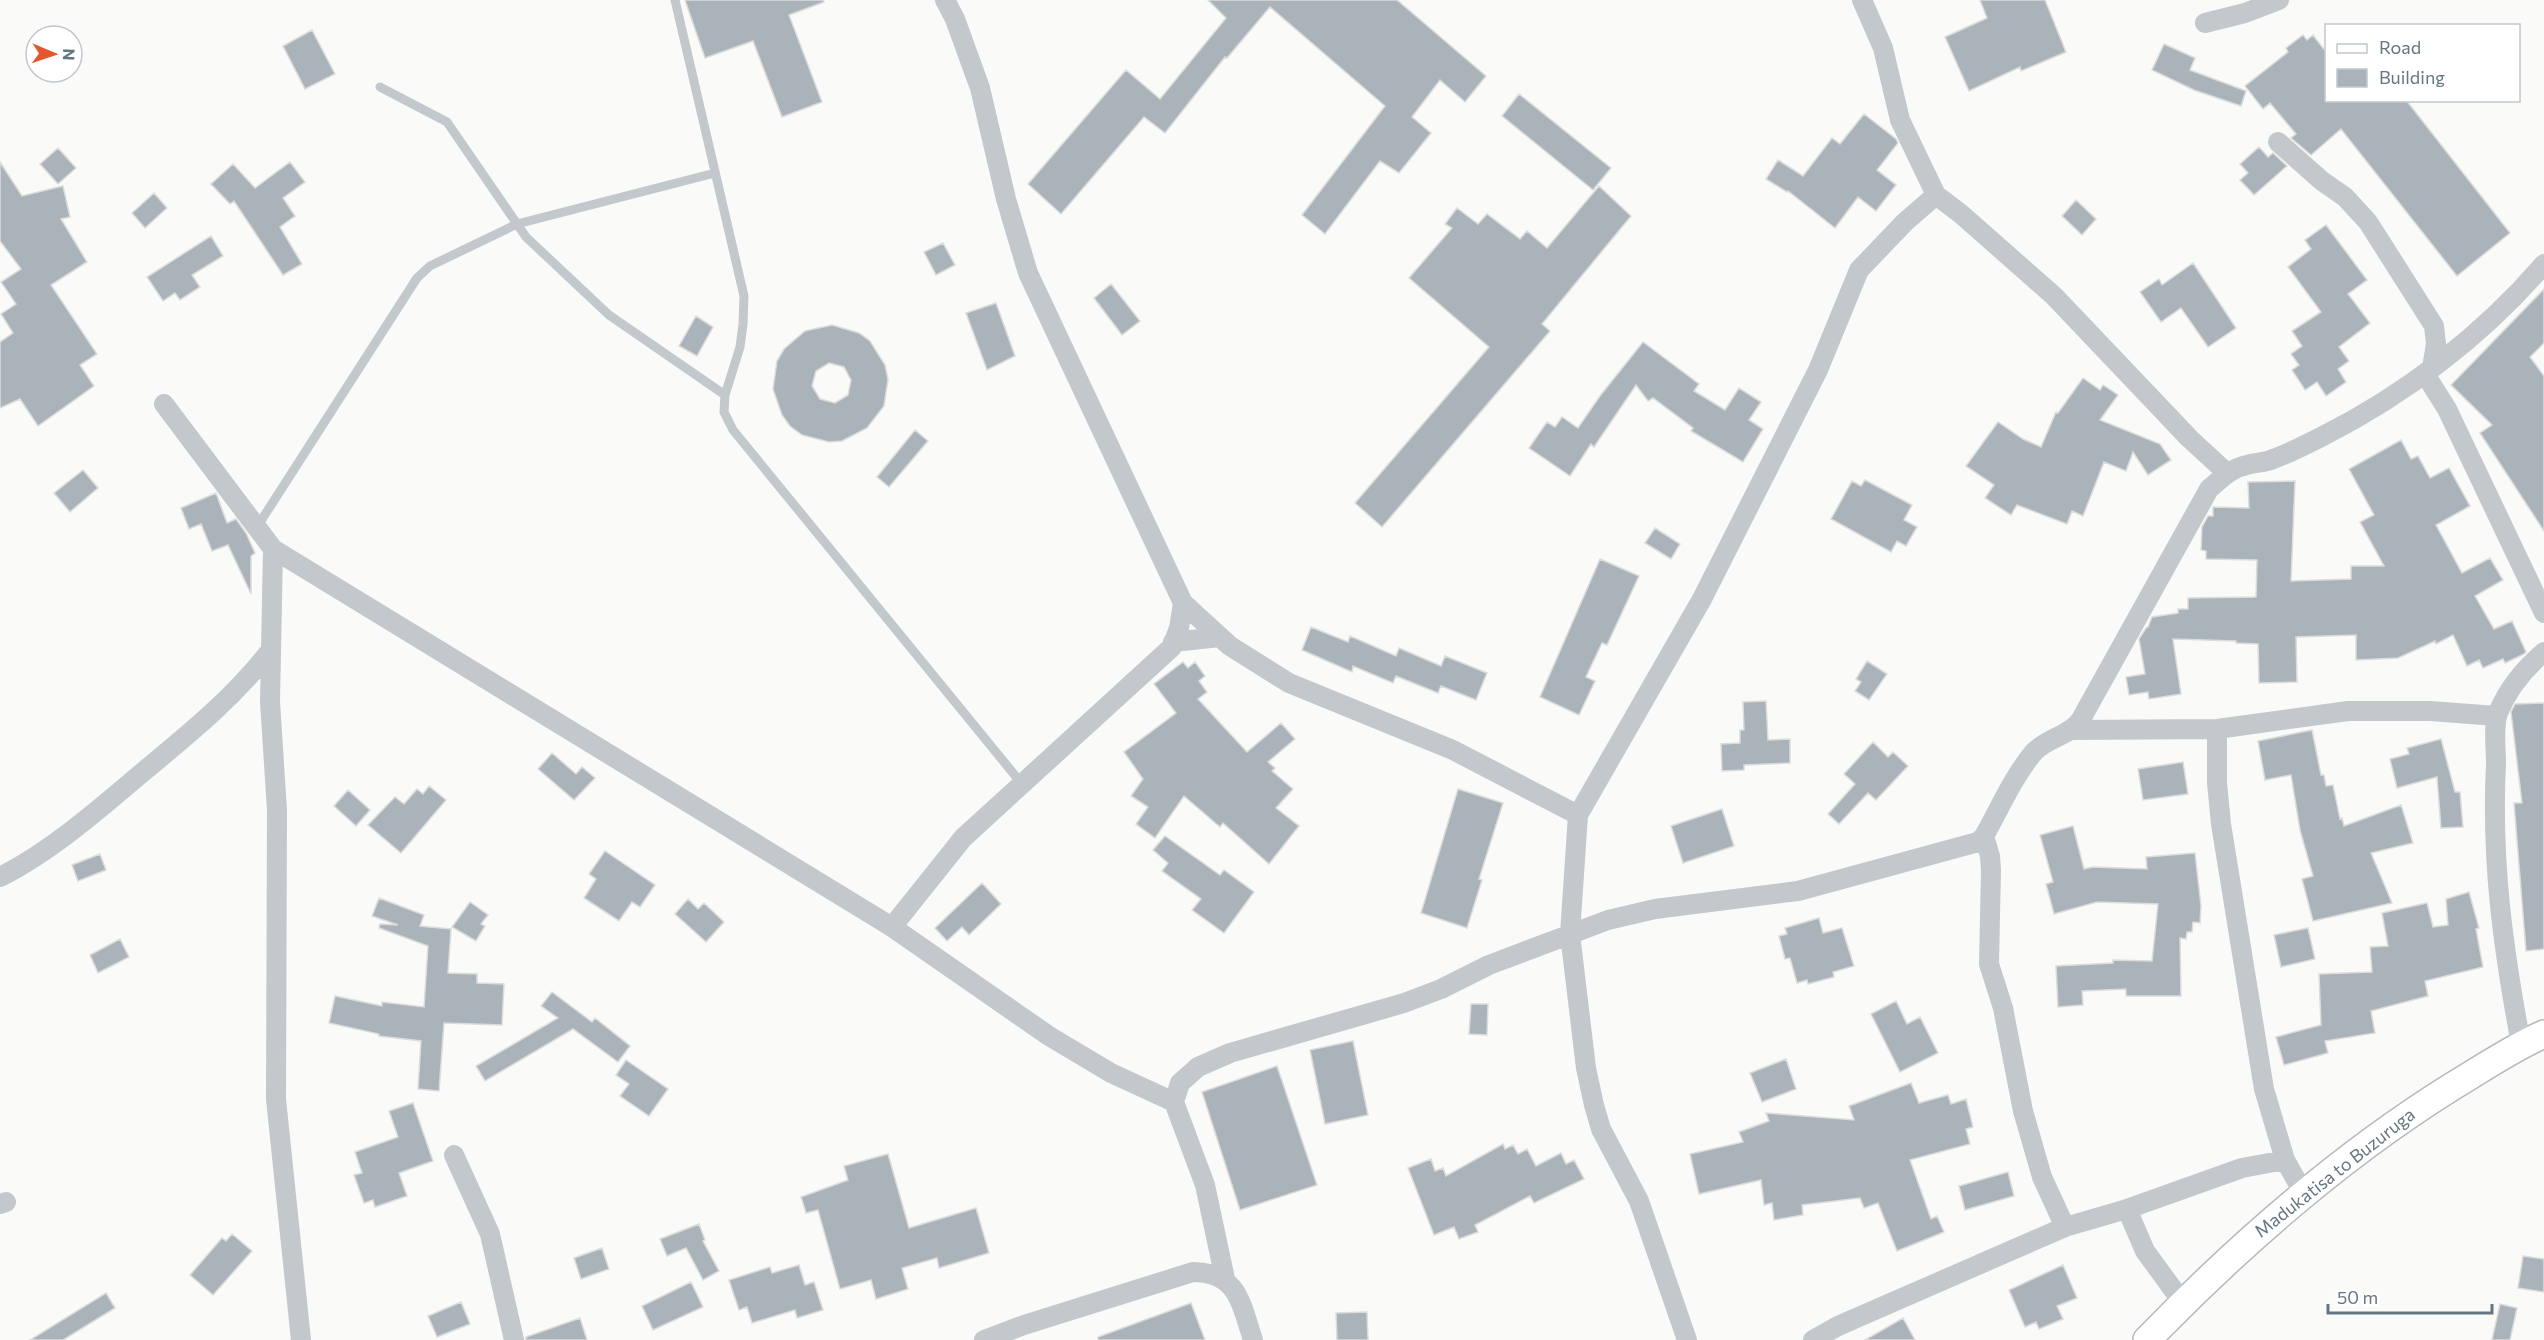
<svg xmlns="http://www.w3.org/2000/svg" width="2544" height="1340" viewBox="0 0 2544 1340" font-family="Commissioner,sans-serif">
<style>
.building{fill:#aab3b9;stroke:#dcdcda;stroke-width:1.5;fill-rule:evenodd}
.lines{fill:none;stroke-linecap:round;stroke-linejoin:round}
.secondary-casing{stroke:#b3babf;stroke-width:30}
.service{stroke:#c3c8cc;stroke-width:9}
.minor{stroke:#c3c8cc;stroke-width:20}
.secondary{stroke:#fff;stroke-width:27}
.labels{text-anchor:middle;stroke-width:6;stroke-linejoin:round;paint-order:stroke}
.street-label{font-size:18px;fill:#657683;stroke:#fff}
</style>
<rect width="100%" height="100%" fill="#fafaf8"/>
<path class="building" d="M685,0H823L824,2L789,15L822,102L782,117L753,41L705,58Z
M1208,0H1397L1486,76L1465,102L1440,80L1412,117L1431,133L1399,173L1380,161L1325,234L1302,215L1385,106L1270,7L1227,58L1225,57L1165,133L1144,117L1061,214L1028,184L1126,70L1160,99L1226,18Z
M1980,0H2045L2066,52L2021,71L2020,67L1969,91L1945,37L1987,18Z
M312,30L335,74L305,89L283,46Z
M2303,35L2307,40L2313,35L2326,52V100H2406L2510,233L2457,276L2341,129L2311,155L2291,138L2296,134L2270,103L2263,109L2245,86L2288,52L2286,48Z
M2164,44L2195,58L2190,70L2246,91L2241,106L2194,90L2152,70Z
M1519,94L1611,168L1593,190L1502,116Z
M1864,114L1896,139L1898,143L1877,170L1896,185L1876,211L1858,197L1835,228L1788,191L1787,192L1766,179L1778,160L1803,176L1832,138L1840,144Z
M2259,147L2268,157L2273,153L2287,166L2254,195L2240,180L2248,173L2240,164Z
M58,148L76,168L58,184L40,164Z
M0,162L22,196L63,186L70,217L61,219L87,262L51,285L97,354L80,365L94,386L38,426L20,399L0,408V342L13,333L1,314L16,304L1,282L21,269L0,241Z
M290,162L305,182L283,198L295,216L280,227L302,264L283,275L234,201L230,204L211,184L233,164L255,188Z
M1599,186L1631,216L1542,324L1550,331L1382,527L1355,503L1489,347L1409,278L1452,228L1445,224L1457,208L1478,224L1487,214L1520,239L1527,231L1547,248Z
M154,193L167,208L145,228L132,213Z
M2076,200L2096,219L2082,235L2062,216Z
M2326,225L2367,280L2348,294L2370,323L2339,347L2349,361L2338,369L2346,382L2326,396L2317,382L2305,390L2292,370L2299,365L2291,354L2302,346L2292,331L2321,312L2288,267L2311,249L2305,240Z
M211,236L223,256L192,275L200,287L180,300L175,293L163,301L147,277Z
M943,243L955,265L936,275L924,252Z
M2193,263L2236,328L2208,347L2181,308L2161,322L2140,292L2159,279L2162,285Z
M1111,284L1140,321L1122,335L1094,298Z
M2544,289V343L2530,357L2544,376V531L2480,433L2492,425L2451,385Z
M996,303L1015,356L987,370L966,313Z
M696,316L713,327L697,356L679,346Z
M832,325L859,333L870,341L885,365L888,379L884,406L867,428L842,441L829,442L802,435L790,426L782,415L773,389L777,361L784,349L805,331ZM829,363L844,367L851,380L848,395L835,403L820,399L812,386L816,371Z
M1643,342L1699,384L1694,391L1725,410L1739,388L1761,402L1749,420L1763,429L1743,462L1691,431L1693,428L1653,398L1648,401L1636,385L1594,447L1591,444L1570,476L1529,448L1547,422L1555,427L1562,417L1578,428L1600,396Z
M2083,378L2100,390L2103,385L2118,395L2100,420L2160,444L2171,460L2148,475L2133,452L2126,471L2104,462L2083,516L2072,511L2067,524L2017,505L2011,515L1985,498L1994,485L1966,466L1998,422L2023,439L2041,447L2056,412L2058,413Z
M915,430L928,441L889,487L877,477Z
M2401,440L2411,459L2418,456L2430,478L2449,468L2470,506L2436,525L2462,573L2490,558L2503,580L2475,596L2494,629L2512,621L2526,652L2524,654L2505,663L2503,659L2483,668L2479,660L2467,666L2453,635L2436,644L2435,641L2398,658L2356,660V635L2296,637L2297,682L2259,683L2258,644L2236,643V641L2173,639L2181,694L2149,699L2148,692L2129,695L2126,677L2145,674L2139,639L2146,628L2148,627L2152,617L2178,613V609H2188V598L2256,597L2257,560L2206,559V551L2201,550L2202,527L2208,516H2213V507L2249,508L2248,482L2295,481L2291,581L2351,579V566H2384L2360,522L2374,515L2349,469Z
M83,470L98,488L70,512L54,493Z
M1865,480L1912,505L1904,520L1917,527L1906,546L1897,541L1891,552L1831,519L1852,481L1861,486Z
M216,493L227,523L236,519L246,533L255,553L251,556V594L228,545L212,551L201,524L189,529L181,508Z
M1655,528L1680,544L1671,559L1645,543Z
M1600,559L1639,576L1607,645L1602,643L1586,677L1595,681L1579,715L1540,697Z
M1311,627L1348,642L1350,636L1396,656L1399,648L1441,666L1445,656L1487,673L1476,700L1441,686L1438,693L1396,676L1393,683L1353,666L1352,672L1302,650Z
M1867,661L1887,674L1869,700L1855,691L1861,682L1856,679Z
M1183,662L1188,668L1195,662L1205,676L1199,681L1207,692L1198,699L1247,752L1281,723L1295,739L1268,762L1275,768L1272,771L1293,789L1276,808L1299,826L1269,864L1223,823L1220,827L1184,796L1155,838L1136,824L1148,807L1131,796L1143,779L1124,752L1176,713L1154,684Z
M1766,701L1768,740L1790,739V763L1744,765V770L1722,771L1721,744L1740,743V730H1744L1743,702Z
M2544,703V949L2526,951L2514,803H2522L2511,712L2515,704Z
M2312,730L2321,775H2324L2326,786L2333,785L2340,819L2342,818L2344,826L2401,805L2413,843L2371,853L2392,903L2313,921L2302,879L2313,876L2300,830L2291,775L2265,780L2258,741Z
M2441,739L2455,792H2460L2463,827L2441,828L2437,777L2397,788L2390,759L2409,754L2407,748Z
M1873,742L1888,757L1893,752L1908,766L1876,800L1868,793L1839,824L1828,814L1855,784L1844,774Z
M552,753L576,774L582,767L595,778L574,800L538,769Z
M2183,762L2188,794L2143,800L2138,769Z
M429,786L446,800L401,853L368,825L395,797L404,804L417,789L423,794Z
M1458,789L1503,803L1479,879L1482,880L1467,928L1421,913Z
M348,790L370,810L356,826L334,806Z
M1722,809L1734,846L1683,863L1671,826Z
M2073,826L2084,869L2093,867L2147,869L2146,857L2195,853L2201,906L2200,923L2193,922L2192,932H2187L2186,939L2180,938L2181,996H2126V989L2082,991L2083,1005L2058,1007L2056,966L2113,963V960L2152,961L2158,904L2097,902L2054,914L2046,884L2053,882L2040,835Z
M1165,836L1220,875L1224,870L1254,892L1224,933L1192,910L1201,899L1162,871L1168,863L1153,850Z
M605,851L655,885L640,907L632,902L619,921L584,898L596,879L589,874Z
M100,854L106,870L78,881L72,865Z
M982,883L1001,904L969,935L962,927L947,941L935,928Z
M2469,892L2479,928L2476,929L2483,967L2425,981L2428,996L2371,1011L2375,1033L2325,1041L2328,1053L2284,1065L2276,1037L2321,1025L2319,974L2372,972L2370,947L2388,946L2382,913L2427,903L2433,927L2448,925L2446,899Z
M379,898L424,915L420,926L451,929L448,973L477,974V983L504,984L502,1025L444,1023L439,1091L418,1089L421,1041L379,1036V1034L329,1023L335,996L382,1006V1002L424,1007L428,946L379,928L380,924L398,925L372,916Z
M688,899L698,909L704,903L724,922L706,942L675,914Z
M470,902L488,915L481,924L485,926L476,941L452,927Z
M1819,918L1823,933L1842,928L1854,966L1833,972L1834,977L1808,984L1807,980L1797,983L1790,958L1785,959L1779,936L1787,934L1785,928Z
M2308,928L2315,959L2281,967L2274,935Z
M120,939L129,957L98,973L90,955Z
M552,992L592,1022L595,1018L630,1046L618,1062L573,1029L485,1081L476,1066L558,1018L541,1006Z
M1896,1001L1907,1024L1920,1017L1938,1053L1900,1072L1871,1014Z
M1471,1004H1488L1487,1035L1469,1034Z
M1353,1041L1368,1115L1325,1124L1310,1050Z
M1786,1059L1796,1089L1762,1102L1750,1073Z
M626,1060L668,1089L649,1116L620,1096L629,1084L616,1075Z
M1277,1066L1317,1185L1240,1210L1202,1092Z
M1911,1083L1919,1103L1948,1095L1951,1104L1966,1099L1973,1127L1966,1129L1970,1144L1910,1160L1931,1219L1937,1216L1944,1232L1897,1251L1878,1203L1864,1208L1860,1198L1802,1205L1803,1215L1774,1220L1772,1203L1764,1205L1761,1180L1699,1194L1690,1154L1743,1142L1739,1132L1769,1121L1766,1113L1854,1120L1849,1106Z
M413,1103L433,1161L399,1173L407,1196L375,1207L373,1200L364,1203L354,1175L362,1173L355,1152L398,1137L389,1111Z
M1503,1144L1505,1149L1513,1145L1518,1154L1527,1149L1536,1166L1561,1153L1566,1164L1574,1160L1584,1179L1534,1203L1530,1196L1475,1225L1478,1232L1459,1239L1454,1227L1434,1235L1408,1168L1431,1159L1435,1171L1443,1168L1446,1176Z
M888,1154L909,1228L976,1208L989,1253L939,1268L937,1258L902,1268L908,1289L876,1299L871,1280L840,1289L818,1210L806,1213L801,1197L848,1180L844,1166Z
M2008,1172L2014,1196L1965,1210L1959,1186Z
M699,1224L705,1240L703,1241L719,1271L703,1280L686,1248L667,1256L660,1239Z
M232,1234L252,1251L213,1295L190,1275L222,1238L226,1241Z
M602,1248L609,1269L581,1279L574,1258Z
M2523,1256L2544,1259V1292L2518,1288Z
M799,1265L805,1285L814,1282L823,1310L797,1318L795,1310L752,1323L747,1307L739,1310L729,1280L770,1267L772,1273Z
M2063,1265L2077,1298L2057,1306L2063,1319L2039,1329L2036,1322L2025,1327L2009,1290Z
M691,1282L703,1307L653,1330L642,1306Z
M106,1293L115,1308L63,1340H30Z
M461,1302L470,1324L437,1337L428,1316Z
M1191,1303L1205,1340H1098V1337Z
M2500,1304L2517,1308L2510,1340H2492Z
M1367,1312L1368,1340H1337L1336,1313Z
M580,1318L587,1340H526V1337Z
M1903,1318L1915,1340H1865Z"/>
<g class="lines">
<g class="secondary-casing">
<path id="secondary" d="M2147,1340C2240,1244 2339,1157 2453,1086C2483,1068 2512,1048 2544,1034"/>
</g>
<path class="service" d="M675,0L744,296L743,324L740,347L725,395L724,412L733,430L1022,784
M380,87L447,122L526,237L609,315L725,395
M257,527L417,278L430,266L517,224L715,173"/>
<path class="minor" d="M945,0L955,19L980,88L1006,199L1028,273L1183,603L1230,646L1289,683L1453,750L1578,815
M1862,0L1883,48L1900,120L1936,195L1961,214L2054,296L2190,439L2227,473
M2205,23L2245,13L2279,0
M2278,142L2322,181L2345,197L2368,222L2434,326L2436,344L2432,368
M2425,374L2447,409L2544,613
M164,404L273,549L892,927L1049,1036L1111,1073L1174,1102
M273,549L270,702L277,810L276,1099L301,1340
M1173,642L1220,637
M2217,729V783L2221,824L2264,1089L2285,1160L2304,1194
M2071,730L2217,729L2348,711H2430L2497,716
M1984,836L1990,856L1991,870L1989,964L2003,1008L2023,1111L2042,1177L2065,1227
M0,877C48,853 96,812 137,777C185,737 232,700 270,651
M892,927L963,838L1172,647L1179,628L1183,603
M2521,1044C2503,948 2491,861 2496,763C2496,748 2493,727 2498,713C2508,688 2524,669 2544,652
M454,1155L490,1234L514,1340
M0,1204L6,1202
M2127,1209L2145,1251L2183,1303
M1225,1279L1205,1185L1174,1102L1180,1083L1198,1067L1230,1053L1404,1003L1441,989L1489,965L1608,920L1655,909L1798,891L1978,842L1984,836C2000,808 2013,777 2034,752C2047,738 2069,736 2080,721L2209,489C2221,479 2231,468 2247,465C2255,462 2265,463 2273,459C2290,453 2307,444 2323,436C2406,394 2483,335 2544,264
M984,1340L1024,1325L1193,1272C1238,1272 1241,1304 1253,1340
M1687,1340L1639,1201L1601,1129L1594,1105L1586,1068L1570,934L1578,815L1702,599L1818,370L1859,270L1905,222L1936,195
M1813,1340L1838,1326L2065,1227L2127,1209L2242,1168L2285,1160"/>
<use href="#secondary" class="secondary"/>
</g>
<g class="labels">
<g class="street-label">
<text transform="translate(2335 1173) rotate(-38)" y="6">Madukatisa to Buzuruga</text>
</g>
</g>
<rect x="2325" y="24" width="195" height="78" fill="#ffffff" stroke="#c1c8cd" stroke-width="1.5"/>
<rect x="2337" y="44" width="30" height="9" fill="#ffffff" stroke="#c1c8cd" stroke-width="1.5"/>
<text x="2379" y="54" font-size="18" fill="#657683">Road</text>
<rect x="2337" y="69" width="30" height="18" fill="#aab3b9" stroke="#c1c8cd" stroke-width="1.5"/>
<text x="2379" y="84" font-size="18" fill="#657683">Building</text>
<g transform="translate(54 54) rotate(92)"><circle r="28" fill="#ffffff" stroke="#c1c8cd" stroke-width="1.5"/>
<path d="M0-4.5L10 22L0 15L-10 22Z" fill="#e4572e"/>
<text y="-9" font-size="16" font-weight="bold" text-anchor="middle" fill="#657683">N</text>
</g>
<path d="M2328 1304v9h164v-9" fill="none" stroke="#657683" stroke-width="3"/>
<text x="2337" y="1304" font-size="18" fill="#657683" stroke="#ffffff" stroke-width="4.5" paint-order="stroke">50 m</text>
</svg>
